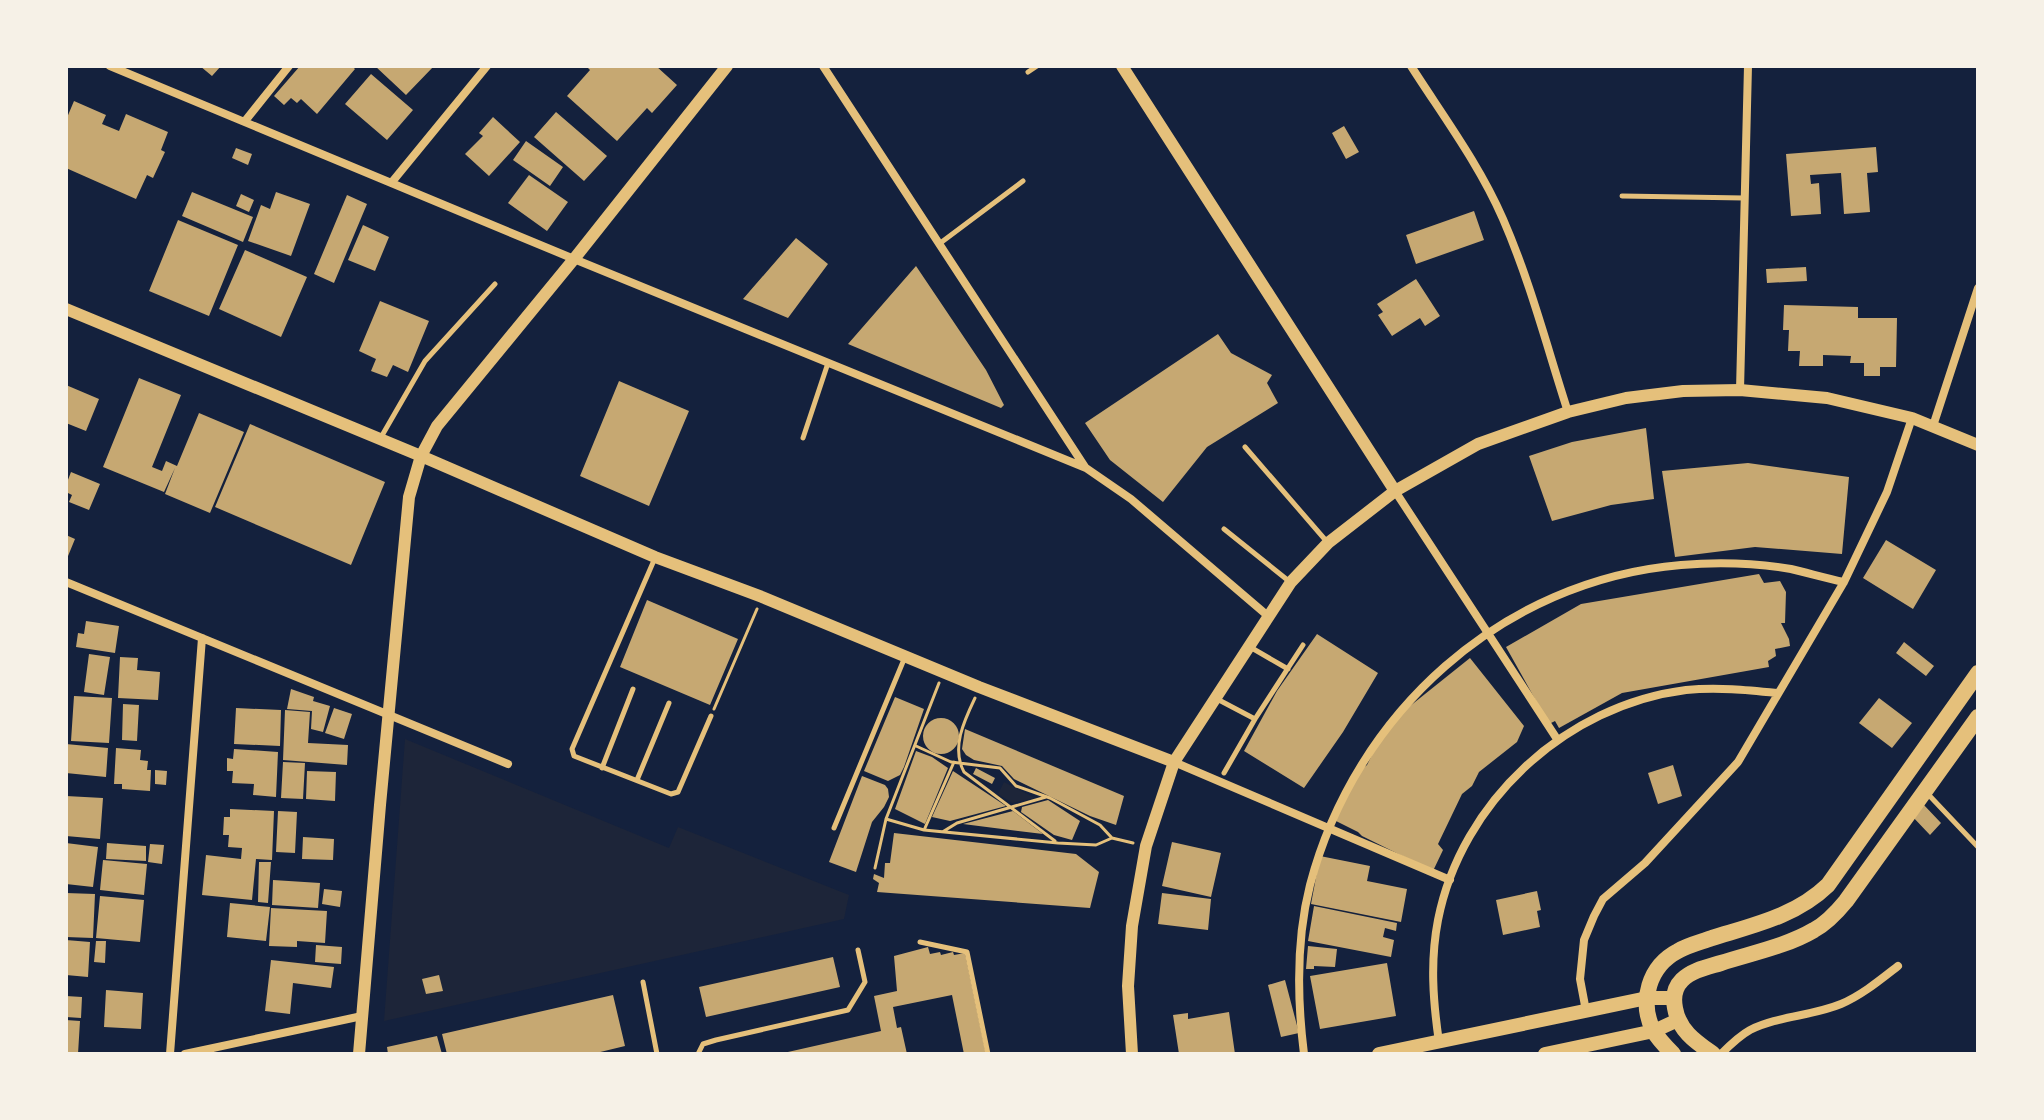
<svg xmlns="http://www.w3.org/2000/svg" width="2044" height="1120" viewBox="0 0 2044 1120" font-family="'Exo 2',sans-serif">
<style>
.green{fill:#1d2539}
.building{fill:#c6a872}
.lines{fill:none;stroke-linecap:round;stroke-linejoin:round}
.path{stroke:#e5c07b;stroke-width:3}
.service{stroke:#e5c07b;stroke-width:5}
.minor{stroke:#e5c07b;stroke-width:8}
.tertiary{stroke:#e5c07b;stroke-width:12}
.secondary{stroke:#e5c07b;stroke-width:14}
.primary{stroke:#e5c07b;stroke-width:16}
</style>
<rect width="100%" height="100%" fill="#14213d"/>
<path class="green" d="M405,739L669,848L678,827L849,895L844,919L384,1021Z
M1004,782L1035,798L1012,803L998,794Z"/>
<path class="building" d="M200,66H221L212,76Z
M300,66H352L355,69L317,114L301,99L297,103L291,98L284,105L274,96Z
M375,66H434L406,95Z
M586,66H656L677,85L652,113L647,108L617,141L567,96L590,70Z
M371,74L413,110L387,140L345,104Z
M74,101L106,115L102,124L119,131L126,114L168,132L161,150L165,152L153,178L147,175L136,199L66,168V120Z
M556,112L607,156L584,181L534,137Z
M493,117L520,142L489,176L465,154L483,136L479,133Z
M1344,126L1359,152L1346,159L1332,133Z
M526,141L563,167L550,186L513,160Z
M1876,147L1878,172L1867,173L1870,212L1844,214L1841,173L1810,175L1811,184L1819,183L1821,214L1791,216L1786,154Z
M236,148L252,154L248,165L232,158Z
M529,175L568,202L547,231L508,203Z
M192,192L253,217L243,242L182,216Z
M276,192L310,204L291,256L248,241L261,205L270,209Z
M241,194L254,200L249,212L236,206Z
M347,195L367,204L334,283L314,274Z
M1474,211L1484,240L1416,264L1406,235Z
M178,220L238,245L209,316L149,291Z
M363,225L389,237L375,271L348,260Z
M796,238L828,264L788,318L743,299Z
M245,250L307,277L281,337L219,309Z
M916,266L986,370L1004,405L1001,408L848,344Z
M1806,267L1807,281L1767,283L1766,269Z
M1416,279L1440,316L1425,326L1420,318L1392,336L1378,315L1383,312L1377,304Z
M380,301L429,321L408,372L393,365L387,377L371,371L376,359L359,351Z
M1784,305L1858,307V318H1897L1896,367H1880V376H1864V363H1850L1851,356L1823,355V366H1799L1800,351H1788L1789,330H1783Z
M1218,334L1231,353L1272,375L1267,383L1278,403L1207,447L1163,502L1110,460L1085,423Z
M139,378L181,395L152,467L162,471L166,461L177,466L199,413L244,432L210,513L165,494L175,468L164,492L103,467Z
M619,381L689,411L649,506L580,476Z
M66,385L99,399L86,431L66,423Z
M250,424L385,482L351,565L215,507Z
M1646,428L1654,499L1611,505L1552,521L1529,456L1572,442Z
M1748,463L1849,477L1842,554L1755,547L1675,557L1662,471Z
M71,472L100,484L89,510L69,502L72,495L66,492V485Z
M66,535L75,539L66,561Z
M1886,540L1936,570L1913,609L1863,578Z
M1759,574L1764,583L1780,581L1786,592L1785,623H1781L1789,639L1790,646L1775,649L1776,656L1768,661L1769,667L1622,693L1559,728L1555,721L1549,724L1506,647L1581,604Z
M647,600L738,639L710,705L620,667Z
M86,621L119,626L115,653L76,647L78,633L84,634Z
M1317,634L1378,673L1343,732L1304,788L1244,751L1277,691Z
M1904,642L1934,666L1926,676L1896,653Z
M89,654L110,657L104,695L84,692Z
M120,657L138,658L137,670L160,672L158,700L118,698Z
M1470,658L1524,726L1517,742L1479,772L1472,786L1462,794L1438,844L1443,850L1433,871L1362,836L1358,832L1334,820L1358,772L1367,765L1379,741L1395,718Z
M291,689L314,697L313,701L330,706L323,732L311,729L312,711L287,709Z
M74,696L112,698L109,743L71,741Z
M895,697L924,709L904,767L900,775L888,781L864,771Z
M1879,698L1912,723L1892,748L1859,723Z
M123,704L139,705L137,741L122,740Z
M236,708L281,710L280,746L234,744Z
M334,708L352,714L344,739L325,733Z
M285,710L310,712L308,743L348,745L347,765L283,760Z
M923 736a18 18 0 1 1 36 0a18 18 0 1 1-36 0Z
M965,729L1124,796L1116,825L1090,816L1014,779L1002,766L974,760L966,755L962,749Z
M66,744L108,748L106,777L66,773Z
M116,748L141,750L140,760L148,761L147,770H151L150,791L122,789V784H114Z
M234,749L278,752L276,797L253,795L254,784L232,783L233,771H227V758L233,759Z
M916,751L932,757L948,768L925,824L895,809Z
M283,762L305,763L303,799L281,798Z
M1673,765L1682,796L1658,804L1648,773Z
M976,768L995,778L992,784L973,774Z
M155,770L167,771L166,785L155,784Z
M307,771L336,772L335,801L306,799Z
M953,771L1006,806L950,821L932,817Z
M862,776L885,785L888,789L889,797L884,807L872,822L856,872L829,862Z
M66,796L103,798L100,839L66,836Z
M1048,800L1080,821L1072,840L1054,835L1021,812L1022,807Z
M1923,804L1941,823L1930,835L1911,815Z
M230,809L274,811L272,860L256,859L252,900L202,895L206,855L241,859L242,848L228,847L229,835H223L224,817H230Z
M278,811L297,812L295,853L276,852Z
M1013,811L1043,834L963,824Z
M894,833L1076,854L1099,872L1090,908L877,892L879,883L873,879L874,874L884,878L885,863H890Z
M303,837L334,839L333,860L302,859Z
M1172,842L1221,853L1211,897L1162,886Z
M66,843L98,847L93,887L66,884Z
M107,843L146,846V861L106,859Z
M150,844L164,845L162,864L148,862Z
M1320,856L1370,866L1367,881L1407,889L1401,922L1311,904Z
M103,860L147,864L144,895L100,890Z
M259,862H271L268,903L258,902Z
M273,880L320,883L318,908L272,905Z
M324,889L342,891L340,907L322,904Z
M1537,891L1541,910L1537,911L1540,927L1503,935L1496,900Z
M66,893L95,894L93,938L66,937Z
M1162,893L1211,899L1208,930L1158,924Z
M100,896L144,900L140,942L96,938Z
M230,903L270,907L266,941L227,937Z
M1314,906L1397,923L1396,931L1385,928L1383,937L1394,940L1391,957L1308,941Z
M271,908L327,911L325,943L297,941V947L269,946Z
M66,940L90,942L88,977L66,975Z
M96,941H106L105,963L94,962Z
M316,945L342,947L341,964L315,962Z
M1308,946L1337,949L1335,967L1314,966V969H1306Z
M928,947L930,954L940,952L941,955L953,952L954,955L965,953L986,1054H964L952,995L893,1007L897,1028L901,1027L907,1054H779L881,1031L874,996L897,991L894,956Z
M833,957L840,987L706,1017L699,987Z
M271,960L334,967L331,988L293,983L290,1014L265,1011Z
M1387,963L1396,1016L1320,1029L1310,976Z
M439,975L443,991L426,994L422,979Z
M1285,980L1299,1033L1281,1037L1268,985Z
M106,990L143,993L141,1029L104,1027Z
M613,995L625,1046L592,1054H447L442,1034Z
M66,996L82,997L81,1018L66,1017Z
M1229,1012L1235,1054H1179L1173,1015L1188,1013V1019Z
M66,1020L80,1021L78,1054L66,1053Z
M437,1036L442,1054H388L387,1047Z"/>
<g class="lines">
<path class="path" d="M975,698C964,721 951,748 964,772L1055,841
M714,709L757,609
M916,746L951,762L1000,768L1016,786L1050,798L1100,825L1112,838L1133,843
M886,819L924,830L1058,843L1096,845L1112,838
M925,828L954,762
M944,831L957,823L1046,797
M875,868L886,819L939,683"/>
<path class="service" d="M1028,72L1037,66
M1622,196L1744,198
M939,244L1023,181
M803,438L828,363
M380,439L425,361L495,284
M1245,447L1328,543
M1224,529L1290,582
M655,558L572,749L574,756L671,794L678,792L711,716
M1250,647L1288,669
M1217,699L1255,719
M602,768L633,689
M1224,773L1255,719L1303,645
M637,780L669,703
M1926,792L1978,847
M834,828L905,657
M920,942L967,952L988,1054
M643,982L657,1054
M698,1054L703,1044L716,1040L848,1010L865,982L858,950"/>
<path class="minor" d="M110,66L574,259L1086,468L1131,499L1268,616
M823,66L1085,467
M1411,66C1443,116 1479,164 1503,219C1530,281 1547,347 1568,412
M245,121L289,66
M392,182L487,66
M1740,390L1748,66
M1933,426L1978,288
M1395,491L1557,739
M66,582L508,764
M1174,762L1450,880
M1586,1011L1580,979L1584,940L1594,916L1603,899L1645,863L1738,762L1844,582L1887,492L1912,418
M1439,1042C1433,1001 1430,961 1438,920C1461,802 1566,705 1686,690C1717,687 1747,690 1777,693
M170,1054L202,638
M185,1054L362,1016
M1304,1054C1297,998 1296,940 1310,885C1355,713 1502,580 1681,565C1717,562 1755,563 1791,569C1808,573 1826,578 1844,582
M1721,1054C1730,1045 1739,1036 1750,1030C1778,1016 1812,1016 1841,1004C1862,995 1880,980 1898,966"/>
<path class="tertiary" d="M1122,66L1395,491
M66,309L421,456L655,557L762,597L979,687L1174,762
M359,1054L380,805L409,497L421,456L437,426L574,259L727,66
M1132,1054L1128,986L1132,926L1146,846L1174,762L1291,582L1328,543L1395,491L1478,444L1568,412L1626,398L1683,391L1740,390L1827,398L1912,418L1978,445"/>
<path class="secondary" d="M1379,1054L1647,998H1674
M1545,1054L1654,1031L1678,1020"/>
<path class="primary" d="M1673,1054C1666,1047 1658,1039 1653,1030C1639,1001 1649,966 1678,951C1688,945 1701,942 1712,938C1754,925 1796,916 1828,885L1978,673
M1713,1054C1696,1042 1679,1031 1675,1008C1673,998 1674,988 1682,980C1692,970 1708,967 1721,963C1752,953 1787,946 1814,930C1827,923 1837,912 1846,901L1978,717"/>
</g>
<rect width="2044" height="1120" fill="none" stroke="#f6f1e7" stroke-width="136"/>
</svg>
